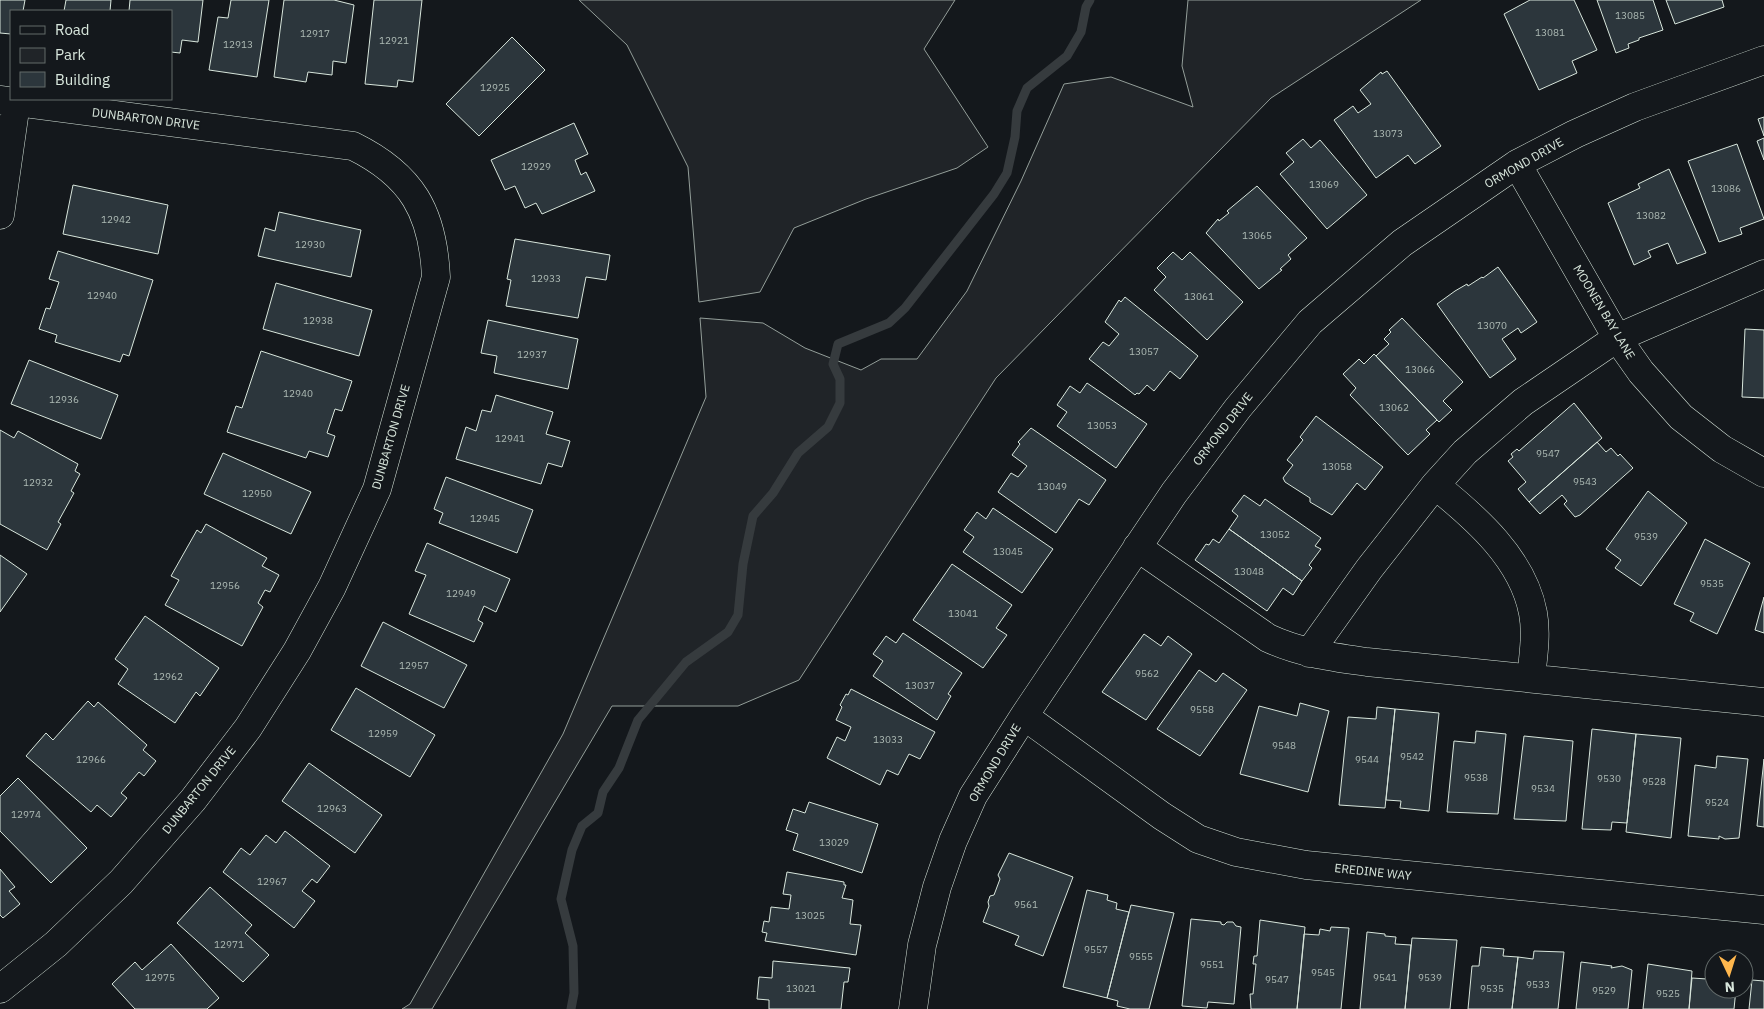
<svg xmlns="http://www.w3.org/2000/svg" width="1764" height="1009" viewBox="0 0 1764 1009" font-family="'IBM Plex Sans',sans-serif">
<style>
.green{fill:#202428;stroke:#939e99}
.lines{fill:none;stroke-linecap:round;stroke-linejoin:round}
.stream{stroke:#363b3e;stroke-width:9}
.building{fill:#2c363c;stroke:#d8e6dc}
.minor-casing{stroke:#d8e6dc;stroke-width:29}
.minor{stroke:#14181c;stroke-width:28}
.labels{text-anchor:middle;stroke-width:4;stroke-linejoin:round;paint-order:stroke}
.number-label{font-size:10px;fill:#adbab4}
.street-label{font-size:12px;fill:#d8e6dc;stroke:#14181c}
</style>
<rect width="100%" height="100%" fill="#14181c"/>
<path class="green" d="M579,0H955L924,49L988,147L957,168L866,199L794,228L760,292L699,302L688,167L627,45Z
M1188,0H1421L1271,98L996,378L799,680L738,706H612L432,1009H402L410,1004L563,734L706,397L700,318L763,323L805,348L861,370L881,359H917L967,291L1021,181L1064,84L1111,77L1193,107L1182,66Z"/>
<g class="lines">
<path class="stream" d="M571,1009L574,993L573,946L561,899L572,850L582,826L598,813L603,792L619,768L638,720L686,662L728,632L738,615L743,564L753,516L773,493L798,453L828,427L840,403V379L833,364L838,344L889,323L905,308L994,194L1007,173L1015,137L1017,111L1027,88L1067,56L1081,32L1086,7L1090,0"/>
</g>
<path class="building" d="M0,0H25L23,11H11V34L0,33Z
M66,0H111L110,11H64Z
M130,0H203L198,42L182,40L180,53L171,52V11H129Z
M231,0H269L257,77L209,70L218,17L228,18Z
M284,0H334L354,5L346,63L333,61L332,75L308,72L306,82L274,77Z
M374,0H422L413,82L398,80L397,87L365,84Z
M1530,0H1574L1597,50L1572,61L1577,73L1539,90L1504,14Z
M1597,0H1653L1663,30L1639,38V40L1628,44L1629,48L1616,53Z
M1666,0H1722L1724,7L1675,24Z
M512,37L545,70L479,136L446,104Z
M1387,71L1441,146L1415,164L1408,155L1376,178L1334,120L1353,106L1358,113L1371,104L1360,90L1381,72L1382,74Z
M1764,117V136L1758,119Z
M574,123L588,154L575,160L581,175L586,172L595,191L542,214L536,203L525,208L515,186L505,190L491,160Z
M1764,138V160L1757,141Z
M1303,139L1311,148L1320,140L1367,195L1327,229L1280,174L1294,162L1286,153Z
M1737,144L1764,219L1740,228L1742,234L1719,242L1688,161Z
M1669,169L1706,253L1677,264L1668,243L1648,251L1651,257L1634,265L1608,203L1640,188L1638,184Z
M73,185L168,205L158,254L63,234Z
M1257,186L1307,238L1288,255L1291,259L1280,269L1282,270L1259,289L1206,233L1218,219L1219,221L1229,213L1227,211Z
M279,212L361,230L351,277L258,256L265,228L275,231Z
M515,239L610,255L606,280L586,277L578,318L506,306L511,280L507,279Z
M58,251L153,280L129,356L123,354L120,362L55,342L57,335L39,329L46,308L50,309L59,282L49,279Z
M1173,252L1182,260L1190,252L1243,302L1207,340L1154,290L1166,277L1157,268Z
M1498,267L1537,322L1521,333L1518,328L1502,339L1516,359L1490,378L1437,304L1455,291L1467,284L1468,286L1482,277L1483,278Z
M276,283L372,310L359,356L263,329Z
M1125,297L1198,356L1180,379L1170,371L1154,391L1147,385L1139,394L1137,393L1135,395L1089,359L1103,342L1109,346L1119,334L1105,322L1119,300L1121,302Z
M1402,318L1463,382L1443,401L1452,410L1439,422L1376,356L1389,344L1384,339L1391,332L1389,330Z
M488,320L578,339L568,389L494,373L497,356L481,353Z
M1745,329L1764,330V398L1742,397Z
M261,351L352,381L342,411L335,409L327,433L335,436L328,457L309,451L306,458L227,432L236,406L242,408Z
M1374,354L1437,420L1426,430L1430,434L1408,455L1350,395L1356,388L1343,374L1359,359L1364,364Z
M29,360L118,395L101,439L11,404Z
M1087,383L1147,424L1116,468L1057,426L1067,412L1057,405L1070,386L1080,393Z
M496,395L553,412L546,434L570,441L562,467L548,463L541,484L456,459L466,427L476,431L482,410L491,412Z
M1574,403L1602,438L1529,502L1518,489L1526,482L1508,461L1513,457L1511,454L1517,449L1519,451Z
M1316,416L1383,467L1365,490L1357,483L1332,515L1310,502V498L1285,482L1283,478L1293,465L1287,460L1303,440L1300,437Z
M1031,428L1106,480L1089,505L1079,499L1056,533L998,492L1011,473L1018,477L1027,466L1012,455L1020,444L1018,442Z
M0,430L14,438L18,431L78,464L75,471L80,474L71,491L74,493L58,522L61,524L47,550L0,524Z
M1597,442L1606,452L1611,448L1618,456L1620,454L1633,468L1580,515L1575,517L1564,504L1567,501L1562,495L1540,514L1529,502Z
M223,453L311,492L291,534L204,494Z
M446,477L533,510L517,553L439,523L443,513L434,509Z
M1648,491L1687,523L1641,586L1615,568L1621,560L1606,549Z
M1244,495L1260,506L1265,499L1321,538L1315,546L1321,549L1309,565L1312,568L1302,581L1229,529L1238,516L1232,511Z
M993,508L1053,549L1022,593L963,552L974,537L964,530L977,512L986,519Z
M206,524L267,558L262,566L279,575L270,592L265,590L258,603L263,607L242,646L165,605L179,580L171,576L197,530L201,533Z
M1229,529L1302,581L1293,595L1283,588L1267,611L1195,560L1206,544L1209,545L1213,539L1219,543Z
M1705,539L1750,563L1717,634L1690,621L1694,613L1674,604Z
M427,543L510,579L496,612L484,606L478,620L483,623L474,642L409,614L426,575L415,571Z
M0,555L27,574L0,612Z
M952,564L1012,605L996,628L1007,635L983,668L913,620Z
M1764,597V633L1755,630Z
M145,616L219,668L200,696L196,692L175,723L118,684L128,669L115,659Z
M383,622L467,665L444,708L361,666Z
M903,633L962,673L948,694L951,696L937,720L873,676L883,661L873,654L886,636L896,643Z
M1144,634L1161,646L1168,636L1192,654L1146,720L1102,692Z
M1199,670L1216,682L1223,673L1247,690L1200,756L1157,729Z
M356,688L435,735L410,777L331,730Z
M851,689L935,732L920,759L909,754L898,775L887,770L880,785L827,758L837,737L845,741L851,727L836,720L842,707L840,705L846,694L848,695Z
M88,701L94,707L98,702L147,745L143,750L156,761L144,776L139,772L121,793L127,798L111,817L97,805L91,812L26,756L46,733L53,740Z
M1300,703L1329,711L1308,792L1240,774L1259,706L1297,716Z
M1377,707L1395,709L1385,808L1339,805L1348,717L1376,719Z
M1395,709L1439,713L1429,811L1400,808L1401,801L1386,800Z
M1592,729L1636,734L1627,823L1612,822L1611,830L1582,829Z
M1476,731L1506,734L1498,814L1447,812L1454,741L1475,743Z
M1636,734L1681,738L1671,838L1626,832Z
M1524,736L1573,741L1566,821L1514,819Z
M1717,756L1748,759L1739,838L1725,839L1719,836V839L1688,836L1695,765L1716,768Z
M1764,759V827L1757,826Z
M309,763L382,815L355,853L282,801Z
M18,778L87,848L51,883L0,831V796Z
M809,802L878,824L862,873L793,850L798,834L786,830L793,809L805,813Z
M285,831L330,866L317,883L312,879L302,891L315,901L294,928L223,872L241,848L250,855L266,835L276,843Z
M1009,853L1073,877L1043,956L1015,945L1019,936L983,922L989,906L988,902L990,896L994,895L1000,879L998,875Z
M0,869L15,887L9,891L20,904L3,918L0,915Z
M787,872L844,882V885H846L842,898L853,900L850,924L861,925L856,955L765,941L767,933L762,932L764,921L769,922L771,907L789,909L791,895L783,894Z
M210,887L252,925L245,933L269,955L243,982L177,923Z
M1087,890L1108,895L1107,900L1117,903L1116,909L1129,912L1107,998L1063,987Z
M1131,905L1174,913L1149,1009H1130L1117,1006L1118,1001L1107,998Z
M1191,919L1221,922V924L1224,925L1227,922H1233L1236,926L1241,927L1234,1004L1208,1002L1207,1008L1182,1006Z
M1260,920L1305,927L1297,1009H1251L1250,994H1253L1256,964H1253L1254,956H1257Z
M1331,927L1349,928L1341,1009H1297L1304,934L1319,935L1320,929L1330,931Z
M1367,932L1385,934V936L1396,937L1395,944L1411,945L1405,1009H1360Z
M1412,938L1457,940L1450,1009H1405Z
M171,944L219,998L207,1009H135L112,984L135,962L142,970Z
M1481,947L1504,949L1503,956L1518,957L1512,1009H1468L1472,966H1479Z
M1534,951L1564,952L1558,1009H1512L1518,957L1533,959Z
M773,961L850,968L848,982H844L841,1009H769V1000L757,999L759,977L772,978Z
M1581,962L1612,966L1611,968L1622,966L1632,970L1628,1009H1576Z
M1648,964L1692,971L1689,1009H1643Z
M1707,973H1714V989H1736L1734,1009H1689L1692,978L1707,979Z
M1752,980L1764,981V1009H1749Z"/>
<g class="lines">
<g class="minor-casing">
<path id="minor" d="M0,100L353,146C412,175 433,212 436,277L377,489L332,587L297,651L248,728L193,800L121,882L56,944L0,989
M1517,164L1617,338L1641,372L1681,417L1722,449L1764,473
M0,215L16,103
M1435,485C1476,518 1523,559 1533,613C1537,634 1533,658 1531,678
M1137,547L1268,638C1300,653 1332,657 1367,662L1764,702
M1309,653L1369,569L1435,485L1465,452L1523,402L1617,338L1764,274
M1024,716L1162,816L1198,839L1236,852L1306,865L1764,910
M913,1009L922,945L937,887L953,841L973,796L1024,716L1174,493L1238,408L1310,322L1402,243L1517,164L1575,134L1635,107L1764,60"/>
</g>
<use href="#minor" class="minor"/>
</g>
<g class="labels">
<g class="number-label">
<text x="1630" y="19">13085</text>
<text x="1550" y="36">13081</text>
<text x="315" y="37">12917</text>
<text x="394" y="44">12921</text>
<text x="238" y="48">12913</text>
<text x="495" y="91">12925</text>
<text x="1388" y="137">13073</text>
<text x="536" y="170">12929</text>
<text x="1324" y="188">13069</text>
<text x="1726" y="192">13086</text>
<text x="1651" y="219">13082</text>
<text x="116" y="223">12942</text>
<text x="1257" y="239">13065</text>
<text x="310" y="248">12930</text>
<text x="546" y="282">12933</text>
<text x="102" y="299">12940</text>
<text x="1199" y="300">13061</text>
<text x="318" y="324">12938</text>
<text x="1492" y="329">13070</text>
<text x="1144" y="355">13057</text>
<text x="532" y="358">12937</text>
<text x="1420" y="373">13066</text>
<text x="298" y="397">12940</text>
<text x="64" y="403">12936</text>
<text x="1394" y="411">13062</text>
<text x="1102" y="429">13053</text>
<text x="510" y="442">12941</text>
<text x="1548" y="457">9547</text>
<text x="1337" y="470">13058</text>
<text x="1585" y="485">9543</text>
<text x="38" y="486">12932</text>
<text x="1052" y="490">13049</text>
<text x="257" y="497">12950</text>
<text x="485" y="522">12945</text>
<text x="1275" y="538">13052</text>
<text x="1646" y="540">9539</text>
<text x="1008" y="555">13045</text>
<text x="1249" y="575">13048</text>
<text x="1712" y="587">9535</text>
<text x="225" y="589">12956</text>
<text x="461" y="597">12949</text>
<text x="963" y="617">13041</text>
<text x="414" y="669">12957</text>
<text x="1147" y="677">9562</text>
<text x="168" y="680">12962</text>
<text x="920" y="689">13037</text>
<text x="1202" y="713">9558</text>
<text x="383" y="737">12959</text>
<text x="888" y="743">13033</text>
<text x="1284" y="749">9548</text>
<text x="1412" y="760">9542</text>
<text x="91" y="763">12966</text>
<text x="1367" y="763">9544</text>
<text x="1476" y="781">9538</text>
<text x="1609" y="782">9530</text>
<text x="1654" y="785">9528</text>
<text x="1543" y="792">9534</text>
<text x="1717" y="806">9524</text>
<text x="332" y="812">12963</text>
<text x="26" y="818">12974</text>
<text x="834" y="846">13029</text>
<text x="272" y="885">12967</text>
<text x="1026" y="908">9561</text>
<text x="810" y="919">13025</text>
<text x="229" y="948">12971</text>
<text x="1096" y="953">9557</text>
<text x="1141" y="960">9555</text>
<text x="1212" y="968">9551</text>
<text x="1323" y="976">9545</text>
<text x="160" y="981">12975</text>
<text x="1385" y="981">9541</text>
<text x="1430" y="981">9539</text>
<text x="1277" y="983">9547</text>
<text x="1538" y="988">9533</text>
<text x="801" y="992">13021</text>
<text x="1492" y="992">9535</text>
<text x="1604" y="994">9529</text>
<text x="1668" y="997">9525</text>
</g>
<g class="street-label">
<text transform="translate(146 119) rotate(7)" y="4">DUNBARTON DRIVE</text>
<text transform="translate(1524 163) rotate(-30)" y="4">ORMOND DRIVE</text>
<text transform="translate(1604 312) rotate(59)" y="4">MOONEN BAY LANE</text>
<text transform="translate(1223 429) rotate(-52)" y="4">ORMOND DRIVE</text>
<text transform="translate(391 437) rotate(-74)" y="4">DUNBARTON DRIVE</text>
<text transform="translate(995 763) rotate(-59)" y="4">ORMOND DRIVE</text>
<text transform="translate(199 790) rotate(-51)" y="4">DUNBARTON DRIVE</text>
<text transform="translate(1373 872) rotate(6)" y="4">EREDINE WAY</text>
</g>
</g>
<rect x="10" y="10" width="162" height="90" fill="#14181c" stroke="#626a69"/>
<rect x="20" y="26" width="25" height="8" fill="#14181c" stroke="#626a69"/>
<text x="55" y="35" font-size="15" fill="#d8e6dc">Road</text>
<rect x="20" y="48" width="25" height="15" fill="#202428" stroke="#626a69"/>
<text x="55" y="60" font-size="15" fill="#d8e6dc">Park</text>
<rect x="20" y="72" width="25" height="15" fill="#2c363c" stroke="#626a69"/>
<text x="55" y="85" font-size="15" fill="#d8e6dc">Building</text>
<g transform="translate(1729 974) rotate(176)"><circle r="24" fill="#14181c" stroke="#626a69"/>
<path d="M0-4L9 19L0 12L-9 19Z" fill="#ffb74d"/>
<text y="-8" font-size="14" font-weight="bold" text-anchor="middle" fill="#d8e6dc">N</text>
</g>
</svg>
